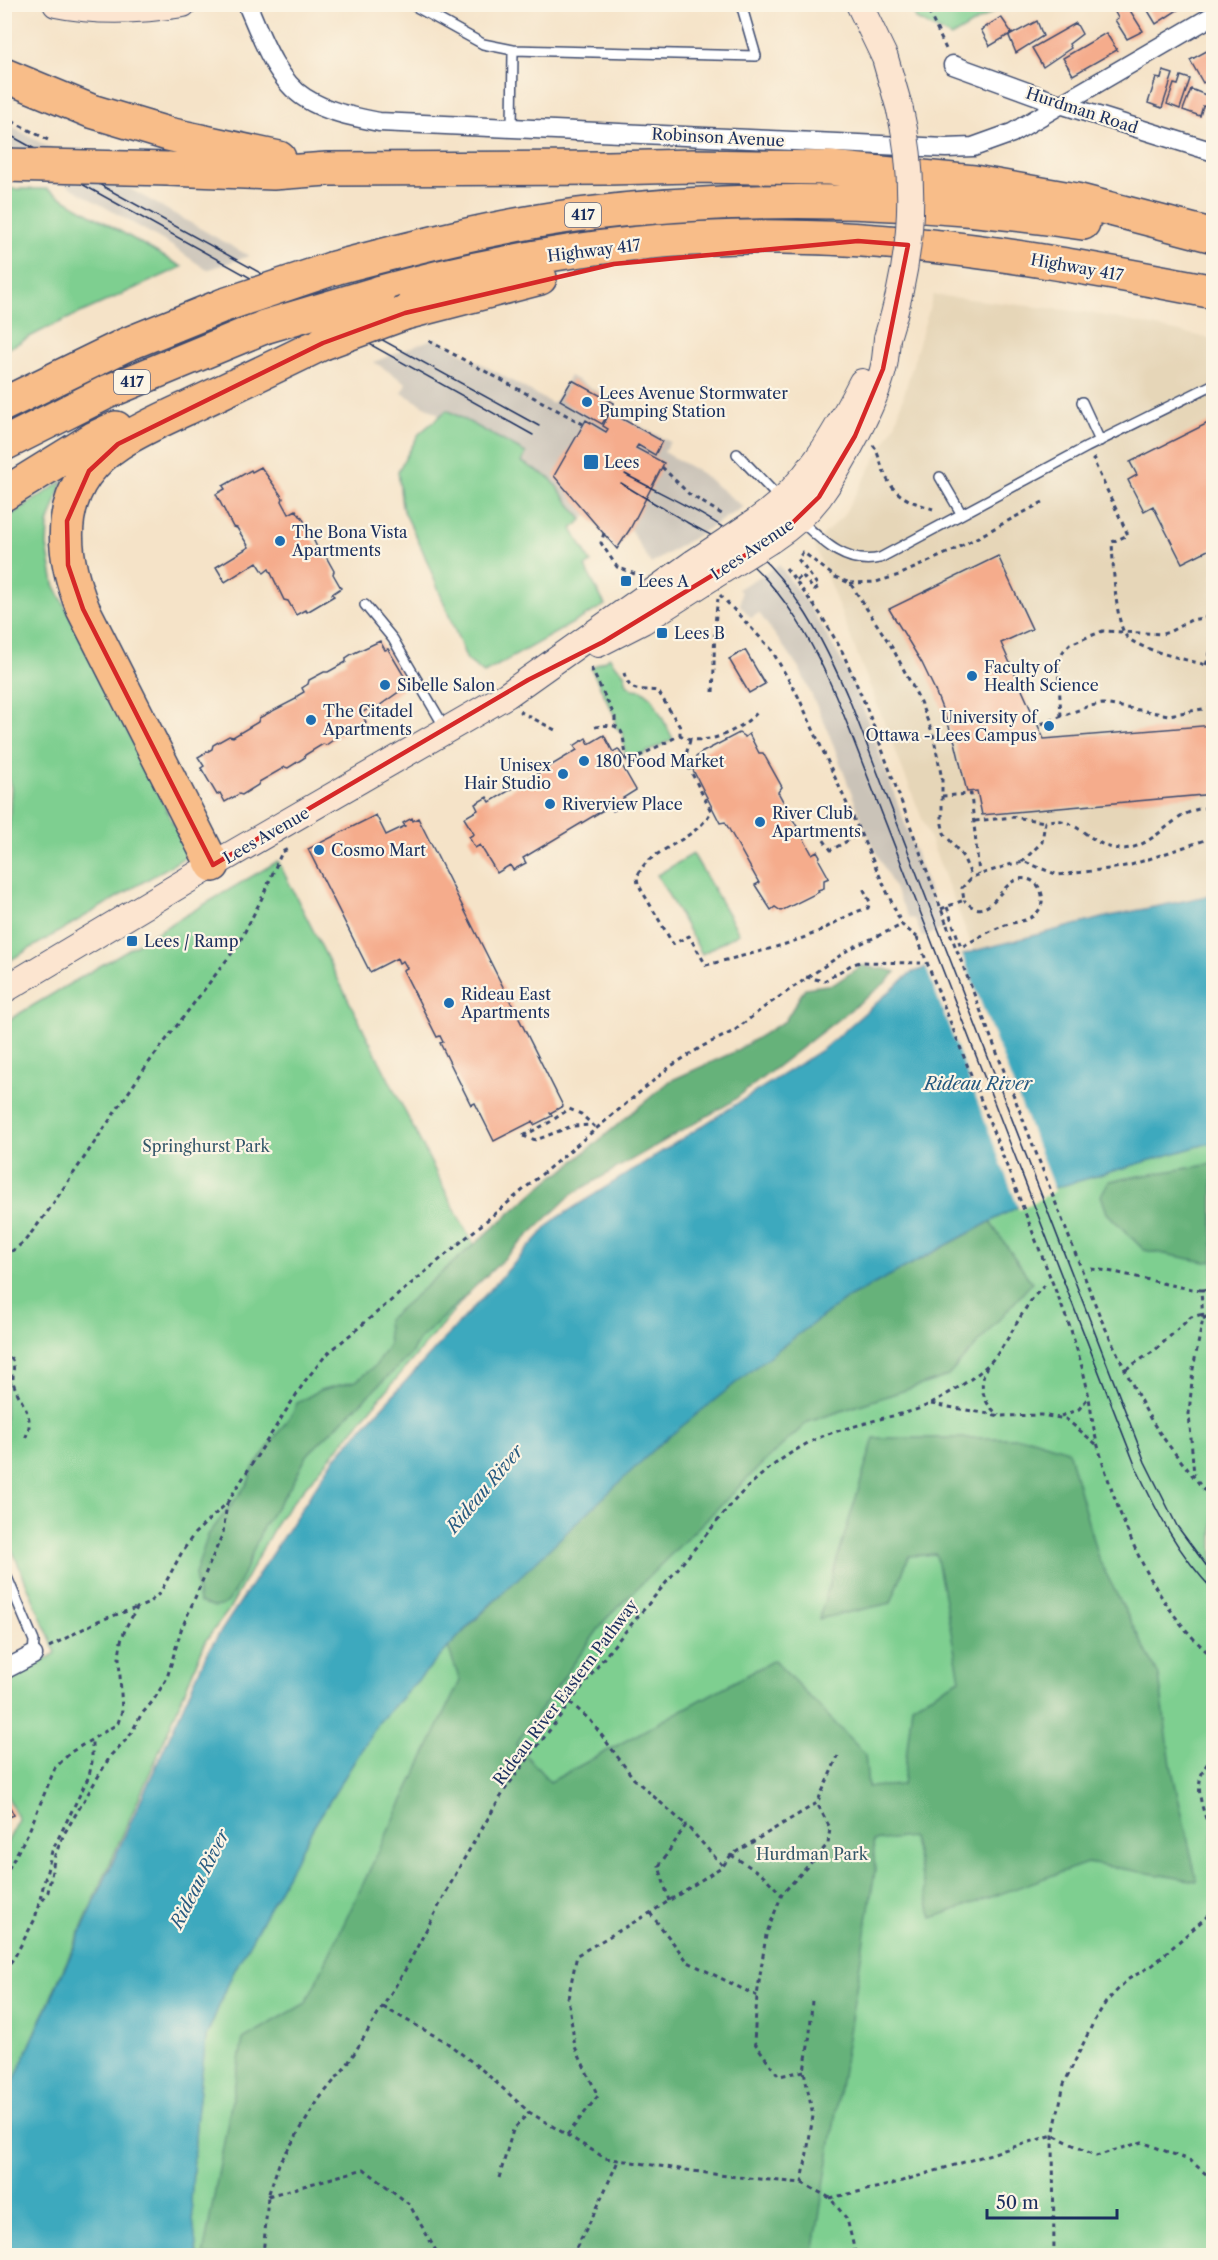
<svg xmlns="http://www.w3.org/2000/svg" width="1218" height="2260" viewBox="0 0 1218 2260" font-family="'Libre Caslon Text',serif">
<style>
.built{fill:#e6d6b8}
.industrial{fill:#cac3b8}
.green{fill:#7ecf90;stroke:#4c7f77;stroke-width:1.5}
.forest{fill:#66b27a;stroke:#40706c;stroke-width:1.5}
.water{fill:#3ea9be;stroke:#2c6c8e;stroke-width:1.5}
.pier{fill:#f5e3c8}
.building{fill:#f5ac8c}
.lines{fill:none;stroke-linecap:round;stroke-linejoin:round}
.service-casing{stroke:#3c4a6e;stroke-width:12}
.minor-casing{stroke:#3c4a6e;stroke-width:21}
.secondary-casing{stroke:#3c4a6e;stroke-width:28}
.motorway-casing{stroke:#3c4a6e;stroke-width:36}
.path{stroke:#3c4a6e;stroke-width:3;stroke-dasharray:4.5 4.5;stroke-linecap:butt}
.service{stroke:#fff;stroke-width:9}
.minor{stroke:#fff;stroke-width:18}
.secondary{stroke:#fce5d0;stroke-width:26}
.motorway{stroke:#f8bd89;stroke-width:33}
.tram{stroke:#1b2f5e;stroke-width:1.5}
.secondary-bridge-casing{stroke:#3c4a6e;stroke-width:28;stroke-linecap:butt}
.motorway-bridge-casing{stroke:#3c4a6e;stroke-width:36;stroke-linecap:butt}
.path-bridge{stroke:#3c4a6e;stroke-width:3;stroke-dasharray:4.5 4.5;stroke-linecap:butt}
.secondary-bridge{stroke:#fce5d0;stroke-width:26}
.motorway-bridge{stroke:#f8bd89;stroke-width:33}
.marked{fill:none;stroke:#d62828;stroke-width:4.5;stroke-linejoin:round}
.poi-dot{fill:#1f6fb2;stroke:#fcf5e5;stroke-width:2}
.labels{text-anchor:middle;stroke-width:4.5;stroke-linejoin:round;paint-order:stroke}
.shield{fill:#fcf5e5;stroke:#5e6a86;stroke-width:1.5}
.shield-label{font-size:15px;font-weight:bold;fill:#1b2f5e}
.street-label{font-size:16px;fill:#1b2f5e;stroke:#fcf5e5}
.poi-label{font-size:16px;fill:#1b2f5e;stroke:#fcf5e5;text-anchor:start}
.park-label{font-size:16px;fill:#34576a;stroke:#fcf5e5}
.water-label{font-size:18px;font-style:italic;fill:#275a80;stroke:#fcf5e5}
</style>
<rect width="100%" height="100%" fill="#fcf5e5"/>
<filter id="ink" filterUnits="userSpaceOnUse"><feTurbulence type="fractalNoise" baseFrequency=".0167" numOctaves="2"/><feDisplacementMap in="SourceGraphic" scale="12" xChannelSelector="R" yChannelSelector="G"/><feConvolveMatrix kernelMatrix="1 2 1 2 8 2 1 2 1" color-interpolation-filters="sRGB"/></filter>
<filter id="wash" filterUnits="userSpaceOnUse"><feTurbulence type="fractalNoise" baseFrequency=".008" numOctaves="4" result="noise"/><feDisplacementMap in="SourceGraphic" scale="24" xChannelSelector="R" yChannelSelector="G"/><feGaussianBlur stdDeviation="1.35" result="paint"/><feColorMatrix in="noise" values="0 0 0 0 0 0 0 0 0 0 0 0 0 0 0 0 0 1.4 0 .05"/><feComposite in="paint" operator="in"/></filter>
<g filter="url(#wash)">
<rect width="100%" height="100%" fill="#f5e3c8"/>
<path class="built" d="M933,295L1091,313L1213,339V895L1110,916L974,951L814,544L843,516L895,425Z"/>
<path class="industrial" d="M5,123L18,130L57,152L5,150Z
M58,180L116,181L249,256L207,270L169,244Z
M435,338L553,404L570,376L616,402L612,411L670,442L664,452L701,473L743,507L651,564L630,529L617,549L588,515L582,520L551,479L402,393L406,383L374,362Z
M779,565L811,609L844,665L862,705L943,929L922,937L915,919L909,918L866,831L826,726L799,668L759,613L751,618L740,605L741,592L738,589Z"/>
<path class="green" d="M911,5V4L1005,5L951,37L916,19Z
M5,189H47L182,267L45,329L5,350Z
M447,410L526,453L522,462L551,479L582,520L572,529L591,563L585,567L605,605L484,673L467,660L422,549L402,507L398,471L419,434Z
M63,481L48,524L47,546L54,584L189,855L4,964V849L9,827L11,788L4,761L5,519Z
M610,657L614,664L624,673L627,684L633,689L642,690L652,698L673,739L628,762L624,748L623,734L615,726V717L591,668Z
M693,854L739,933L702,954L657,875Z
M278,861L457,1214L488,1270L280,1517L228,1611L206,1640L157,1757L13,2083L5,2197L4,1848L19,1820L5,1791V1685L56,1653L5,1533V1022Z
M1213,1142V2255L197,2256L191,2201L196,2124L206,2037L232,1975L314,1826L379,1722L474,1620L846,1299L1051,1189Z"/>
<path class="forest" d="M862,965C874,970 884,967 896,972L885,983L730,1103L572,1194L419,1340L410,1355L308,1454L292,1484L264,1525L241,1579L228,1602L221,1606L213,1607L199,1602L195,1574L208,1535L248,1483L253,1468L294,1411L297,1403L320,1390L356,1381L376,1365L389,1344L387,1320L553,1176L560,1173L670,1081L732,1053L785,1021L805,988L834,984Z
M1213,1164V1261L1206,1262L1144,1250L1107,1213L1101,1195L1109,1181Z
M990,1222L1032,1283L948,1376L808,1422L763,1463L605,1620L516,1744L550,1782L774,1660L865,1754L868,1787L903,1785L912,1705L960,1679L936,1554L909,1556L891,1603L819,1619L874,1438H1029L1068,1450L1098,1558L1159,1676L1171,1765L1197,1881L1087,1863L932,1918L912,1837L873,1841L875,1871L814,2248L817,2255L203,2256L243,2039L306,2003L460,1681L448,1647L581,1516L661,1443L768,1357L846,1299Z"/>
<path class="water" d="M1213,895V1142L1051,1189L846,1299L768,1357L661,1443L474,1620L379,1722L314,1826L232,1975L206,2037L196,2124L191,2201L197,2255L5,2256V2197L13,2083L208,1651L334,1459L554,1220L823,1049L911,973L974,951L1110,916Z"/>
<path class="pier" d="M961,952L1055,1191L1019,1210L925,965Z"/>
<g id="blocks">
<path class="building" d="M1112,4H1126L1143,31L1127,39L1115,20L1118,18L1111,5Z
M1144,4H1187L1156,24Z
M1001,17L1012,33L990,46L981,30Z
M1037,21L1043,36L1016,53L1009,36Z
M1076,23L1082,34L1069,44L1071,48L1043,67L1032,48Z
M1106,33L1117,50L1073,75L1063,58Z
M1214,47V86L1211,87L1207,80L1203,83L1190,60Z
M1163,71L1173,74L1162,108L1148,103L1156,78L1161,79Z
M1181,76L1190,79L1180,109L1167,104L1174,84L1178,85Z
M1191,89L1213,98L1210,108L1203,106L1200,116L1183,110Z
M572,380L614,403L602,424L560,400Z
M610,412L662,441L655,455L638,445L636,448L664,463L630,529L617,549L554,476L586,420L606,432L608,429L603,426Z
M1214,420V547L1182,563L1153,506L1144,511L1134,492L1128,480L1137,475L1130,462Z
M261,467L283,498L282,501L289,514L296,510L300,516L302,517L321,555H325L334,571L333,574L341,588L332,594L334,596L307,612L305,610L296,615L288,601L284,600L269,569L264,573L257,562L225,582L216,567L249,547L237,528L233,527L216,494L225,489L223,486L251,470L252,472Z
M998,556L1032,629L1001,643L1044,739L1214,725V794L982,815L977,791L967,792L955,742L934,688L922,663L889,609Z
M380,641L385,650L388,649L404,676L401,677L407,686L376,708L372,707L361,713L366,722L357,727L354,726L326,745L323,744L305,755L304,758L288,768L285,767L259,782L258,785L242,795L239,794L225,802L220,793L217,795L201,768L204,766L198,757L212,749L213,745L229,736L233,737L258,722L259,718L296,699L297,696L304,692L302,688L308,684L309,680L324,672H328L346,662V658L352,654Z
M745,650L765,684L749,693L729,659Z
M739,733L745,737L749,734L759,753H763L782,787L778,792L812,854L817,851L820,856L819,860L829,878L824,880V888L818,890L819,892L781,911L775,907L771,910L755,885L759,883L725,822L720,823L691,766L696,764V757L701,753Z
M604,735L613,752L618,749L625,759L620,762L636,790L623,798L626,804L613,811L610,806L523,858L526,863L513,870L510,865L497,873L480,845L475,848L469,837L474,834L464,818L478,810L475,804L487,797L490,802L577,750L574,746L586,738L589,744Z
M376,815L386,835L405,826L403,823L412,818L413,821L418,818L563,1106L550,1113L552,1116L534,1125L533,1121L494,1141L475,1103L471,1105L440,1043L443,1042L440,1036L437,1037L403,970L407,968L403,961L399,963L397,958L370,972L308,849Z
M4,1796L14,1815L4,1819Z"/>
</g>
</g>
<g filter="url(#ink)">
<use href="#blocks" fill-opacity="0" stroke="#3c4a6e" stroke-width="1.5"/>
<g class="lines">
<g class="service-casing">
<path id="service" d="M411,4L483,44L513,50
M512,128L513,50L756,56L741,4
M1082,402L1100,441
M737,454L781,500
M940,477L961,513
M801,521C823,542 847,566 880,558L1087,447L1214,384
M365,605L393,639L445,728
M4,1570L34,1641L33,1655"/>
</g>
<g class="minor-casing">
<path id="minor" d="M247,4C260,34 276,80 305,98C327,112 354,117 379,122L946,148L973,147L1012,133L1214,15
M953,65L1063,105L1214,152
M4,1670L33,1655"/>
</g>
<g class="secondary-casing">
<path id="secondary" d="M56,4C99,13 140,11 183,4
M859,4L885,58L900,110
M755,522C805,488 835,435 862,382
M771,540C788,529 806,514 819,497C841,467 874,405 883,370C886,359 886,348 887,338
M598,644L643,621L712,577
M4,990L213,865L507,695L693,563"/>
</g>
<g class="motorway-casing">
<path id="motorway" d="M4,75L91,111L168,134L279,158
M168,169L273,173L327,169L608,168L693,166L830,168L974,182L1076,200L1214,236
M334,268C414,247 495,226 577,215C746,194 916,198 1083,223
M378,293C508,257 647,235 782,237C927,238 1071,264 1214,292
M405,313L540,278
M4,404L125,345L224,305
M4,444L107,392L264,327
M4,494L93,439L116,428
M213,865L83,609C58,547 55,485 119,443C142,428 170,416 196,404C238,384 281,364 323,343"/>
</g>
<path class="path" d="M925,4L946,49
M4,117L50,141
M429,341L583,424
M873,445L876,449C889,488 891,496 933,509
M1096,458L1093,460L1128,535L1112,542C1113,561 1115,625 1127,637C1141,651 1193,661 1214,667
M662,467L689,494L725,516
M604,533L601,543L617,567L640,576
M786,568L821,615L842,651L866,706L947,925
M796,580L802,575L814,590L819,587L798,559L803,552L835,577L850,583L893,649L918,697L933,734L942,779V824L944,833L963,857L972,877
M850,583L876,582L899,575L954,550L1043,502
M720,595L771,649L798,696L902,925L917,937
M1206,665L1214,640
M591,668L615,717V726
M624,673C630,695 640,688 658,691L680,727V735
M713,692C715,661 713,629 718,599
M519,711L557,731
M1061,716L1058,664L1064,650L1070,644L1103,631L1162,634L1169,632L1191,620L1214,616
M1041,724L1089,706L1103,704L1169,715L1214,707
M595,727C630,720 620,737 628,762L680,735C705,749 740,730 758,712
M690,740L686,755L687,764L711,811C701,834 667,845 648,861C643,865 640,871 637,877L638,884L673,944L689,936L706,965C742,956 779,948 813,934C832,926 848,913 868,908L870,902L862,886
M942,796L971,794L979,874
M975,821L1014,817L1045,822
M826,832L823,839L831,850L860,834
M1022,862L1042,842L1045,822C1075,812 1091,849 1121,849C1151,849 1168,819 1195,810C1201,808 1207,808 1214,807
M947,907L961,947C975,940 988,931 1003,926C1012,922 1025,922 1033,916C1051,904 1041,875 1019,879C999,883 989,927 964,900
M941,909L964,900L962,888L972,877L1012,864L1025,862L1058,875L1109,869L1131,865L1214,837
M806,977L824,981L851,965L860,962L921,963
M523,1136L550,1122L569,1109L581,1114L596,1128
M523,1136L536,1140L572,1126L593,1125
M4,1257L24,1242L46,1214L147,1065L238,945L261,900L282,852L288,849
M1091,1269C1128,1272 1163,1286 1201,1290L1203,1319L1193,1369L1189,1414L1194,1475
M1201,1290L1214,1289
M1101,1319C1117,1352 1132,1386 1150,1418C1169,1449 1193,1474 1214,1503
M1203,1319L1214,1312
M1071,1330C1076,1347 1082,1365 1086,1383C1091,1404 1092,1426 1098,1446C1120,1522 1152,1605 1214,1658
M4,1351C20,1362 10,1374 14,1385C22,1407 38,1417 23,1442
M987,1366C978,1385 982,1403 999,1415
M1126,1369L1154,1351L1191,1317L1203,1314
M4,1386L13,1383
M931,1404L1001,1416L1041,1415L1066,1419L1096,1444
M1061,1416L1079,1409L1087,1399
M49,1647L98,1621L136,1608
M570,1702L591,1721L634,1779L686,1825
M1214,1757C1187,1780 1204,1812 1214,1840
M731,1855L763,1875L781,1894
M4,1877L29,1831L55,1768L71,1752L114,1726L118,1723L122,1711L119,1658L121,1641L126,1627L137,1608L147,1604L160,1593L182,1552L194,1534L227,1503L305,1381L326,1355L671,1066L703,1046L734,1031L763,1008L851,948L902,925
M669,1901L659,1866L686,1825L723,1866
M38,1908L48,1892L55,1855L64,1834L111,1755L129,1737L141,1715L153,1701L167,1678L181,1630L223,1533L227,1503
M650,1913L688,1962L757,1996
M4,1970L14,1958L35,1919L52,1851L89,1776L92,1762V1740
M383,2007L446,2042L480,2068L529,2112L605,2158L727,2176L802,2183L830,2198L847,2219L856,2256
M804,2071L779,2076L754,2042L757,1996L766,1935L782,1894L828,1844L830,1828L817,1803
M567,2135L598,2096L575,2047L568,1998L577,1955L650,1913L723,1866L731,1855L817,1803L838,1756
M499,2178L513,2130L529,2112
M802,2183L813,2116L804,2071L810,2034L812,1999
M268,2196L364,2169L409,2204L439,2256
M830,2198L889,2185L1053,2135L1096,2156L1142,2142L1191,2161L1214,2181
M263,2256L268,2196L279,2164L319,2099L347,2065L404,1972L461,1864L506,1788L610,1650L735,1500C760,1473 794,1447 828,1434C843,1429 860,1425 876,1420C894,1415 917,1412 933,1402C955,1390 983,1374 998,1353C1015,1330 1024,1304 1045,1285
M572,2256L596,2210L618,2161
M1054,2256L1053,2135L1064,2084L1094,2021L1106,2002L1127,1980L1153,1965L1214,1910"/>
<use href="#service" class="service"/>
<use href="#minor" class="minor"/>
<use href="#secondary" class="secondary"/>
<use href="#motorway" class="motorway"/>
<path class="tram" d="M4,132L539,426
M4,144L44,163L533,435
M625,474C661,494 707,514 740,539C794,580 825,643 851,704L1145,1462L1177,1526L1214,1576
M621,483C643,497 666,510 688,523C702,531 719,538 732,548C786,589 815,646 841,708L1135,1465C1156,1511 1178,1554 1214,1591"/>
<g class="secondary-bridge-casing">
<path id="secondary-bridge" d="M887,338C911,264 918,186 900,110
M693,563L755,522
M712,577L771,540"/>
</g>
<g class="motorway-bridge-casing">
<path id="motorway-bridge" d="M4,165L168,169
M224,305L334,268
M264,327L378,293
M323,343L405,313"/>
</g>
<path class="path-bridge" d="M947,925L1101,1319
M917,937L1071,1330"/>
<use href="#secondary-bridge" class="secondary-bridge"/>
<use href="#motorway-bridge" class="motorway-bridge"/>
</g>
</g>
<path class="marked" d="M858,241L908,245L883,369L855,436L819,497L782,533L603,642L528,680L213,865L83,609L68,565L67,521L89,471L118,444L323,343L405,313L614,264Z"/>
<g class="poi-dot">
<circle cx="587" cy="402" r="6"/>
<rect x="583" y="454" width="16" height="16" rx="3"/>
<circle cx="280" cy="541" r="6"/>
<rect x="620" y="575" width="12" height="12" rx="3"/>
<rect x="656" y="627" width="12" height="12" rx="3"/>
<circle cx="972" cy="676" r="6"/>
<circle cx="385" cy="685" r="6"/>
<circle cx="311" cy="720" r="6"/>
<circle cx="1049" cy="726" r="6"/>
<circle cx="584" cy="761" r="6"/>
<circle cx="563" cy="774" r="6"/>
<circle cx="550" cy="804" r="6"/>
<circle cx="760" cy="822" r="6"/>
<circle cx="319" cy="850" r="6"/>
<rect x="126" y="935" width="12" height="12" rx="3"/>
<circle cx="449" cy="1003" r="6"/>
</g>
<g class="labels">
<g class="shield">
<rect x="565" y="203" width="36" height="24" rx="4.5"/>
<rect x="114" y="370" width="36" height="24" rx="4.5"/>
</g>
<g class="shield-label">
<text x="583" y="220">417</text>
<text x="132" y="387">417</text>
</g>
<g class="street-label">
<text transform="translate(1082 110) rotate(18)" y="6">Hurdman Road</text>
<text transform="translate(718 137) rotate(3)" y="6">Robinson Avenue</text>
<text transform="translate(594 250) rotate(-7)" y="6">Highway 417</text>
<text transform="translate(1077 267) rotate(10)" y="6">Highway 417</text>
<text transform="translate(752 549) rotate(-34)" y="6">Lees Avenue</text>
<text transform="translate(266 835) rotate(-30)" y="6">Lees Avenue</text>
<text transform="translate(565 1692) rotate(-53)" y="6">Rideau River Eastern Pathway</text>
</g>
<g class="poi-label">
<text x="599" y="399">Lees Avenue Stormwater<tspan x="599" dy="18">Pumping Station</tspan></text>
<text x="604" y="468">Lees</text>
<text x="292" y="538">The Bona Vista<tspan x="292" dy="18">Apartments</tspan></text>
<text x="638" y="587">Lees A</text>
<text x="674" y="639">Lees B</text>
<text x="984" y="673">Faculty of<tspan x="984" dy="18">Health Science</tspan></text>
<text x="397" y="691">Sibelle Salon</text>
<text x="323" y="717">The Citadel<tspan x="323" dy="18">Apartments</tspan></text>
<text x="1037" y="723" text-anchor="end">University of<tspan x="1037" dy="18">Ottawa - Lees Campus</tspan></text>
<text x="596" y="767">180 Food Market</text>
<text x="551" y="771" text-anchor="end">Unisex<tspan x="551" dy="18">Hair Studio</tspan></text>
<text x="562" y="810">Riverview Place</text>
<text x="772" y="819">River Club<tspan x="772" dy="18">Apartments</tspan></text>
<text x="331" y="856">Cosmo Mart</text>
<text x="144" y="947">Lees / Ramp</text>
<text x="461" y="1000">Rideau East<tspan x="461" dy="18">Apartments</tspan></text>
</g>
<g class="park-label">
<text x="206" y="1152">Springhurst Park</text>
<text x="812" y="1860">Hurdman Park</text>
</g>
<g class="water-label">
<text x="978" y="1090">Rideau River</text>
<text transform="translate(485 1489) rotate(-50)" y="6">Rideau River</text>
<text transform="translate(200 1879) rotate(-63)" y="6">Rideau River</text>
</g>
</g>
<rect width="1218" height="2260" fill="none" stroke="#fcf5e5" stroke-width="24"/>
<path d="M987 2209v9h130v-9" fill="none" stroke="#1b2f5e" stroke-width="3"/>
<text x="996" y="2209" font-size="18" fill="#1b2f5e" stroke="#fcf5e5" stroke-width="4.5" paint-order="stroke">50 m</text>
</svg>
